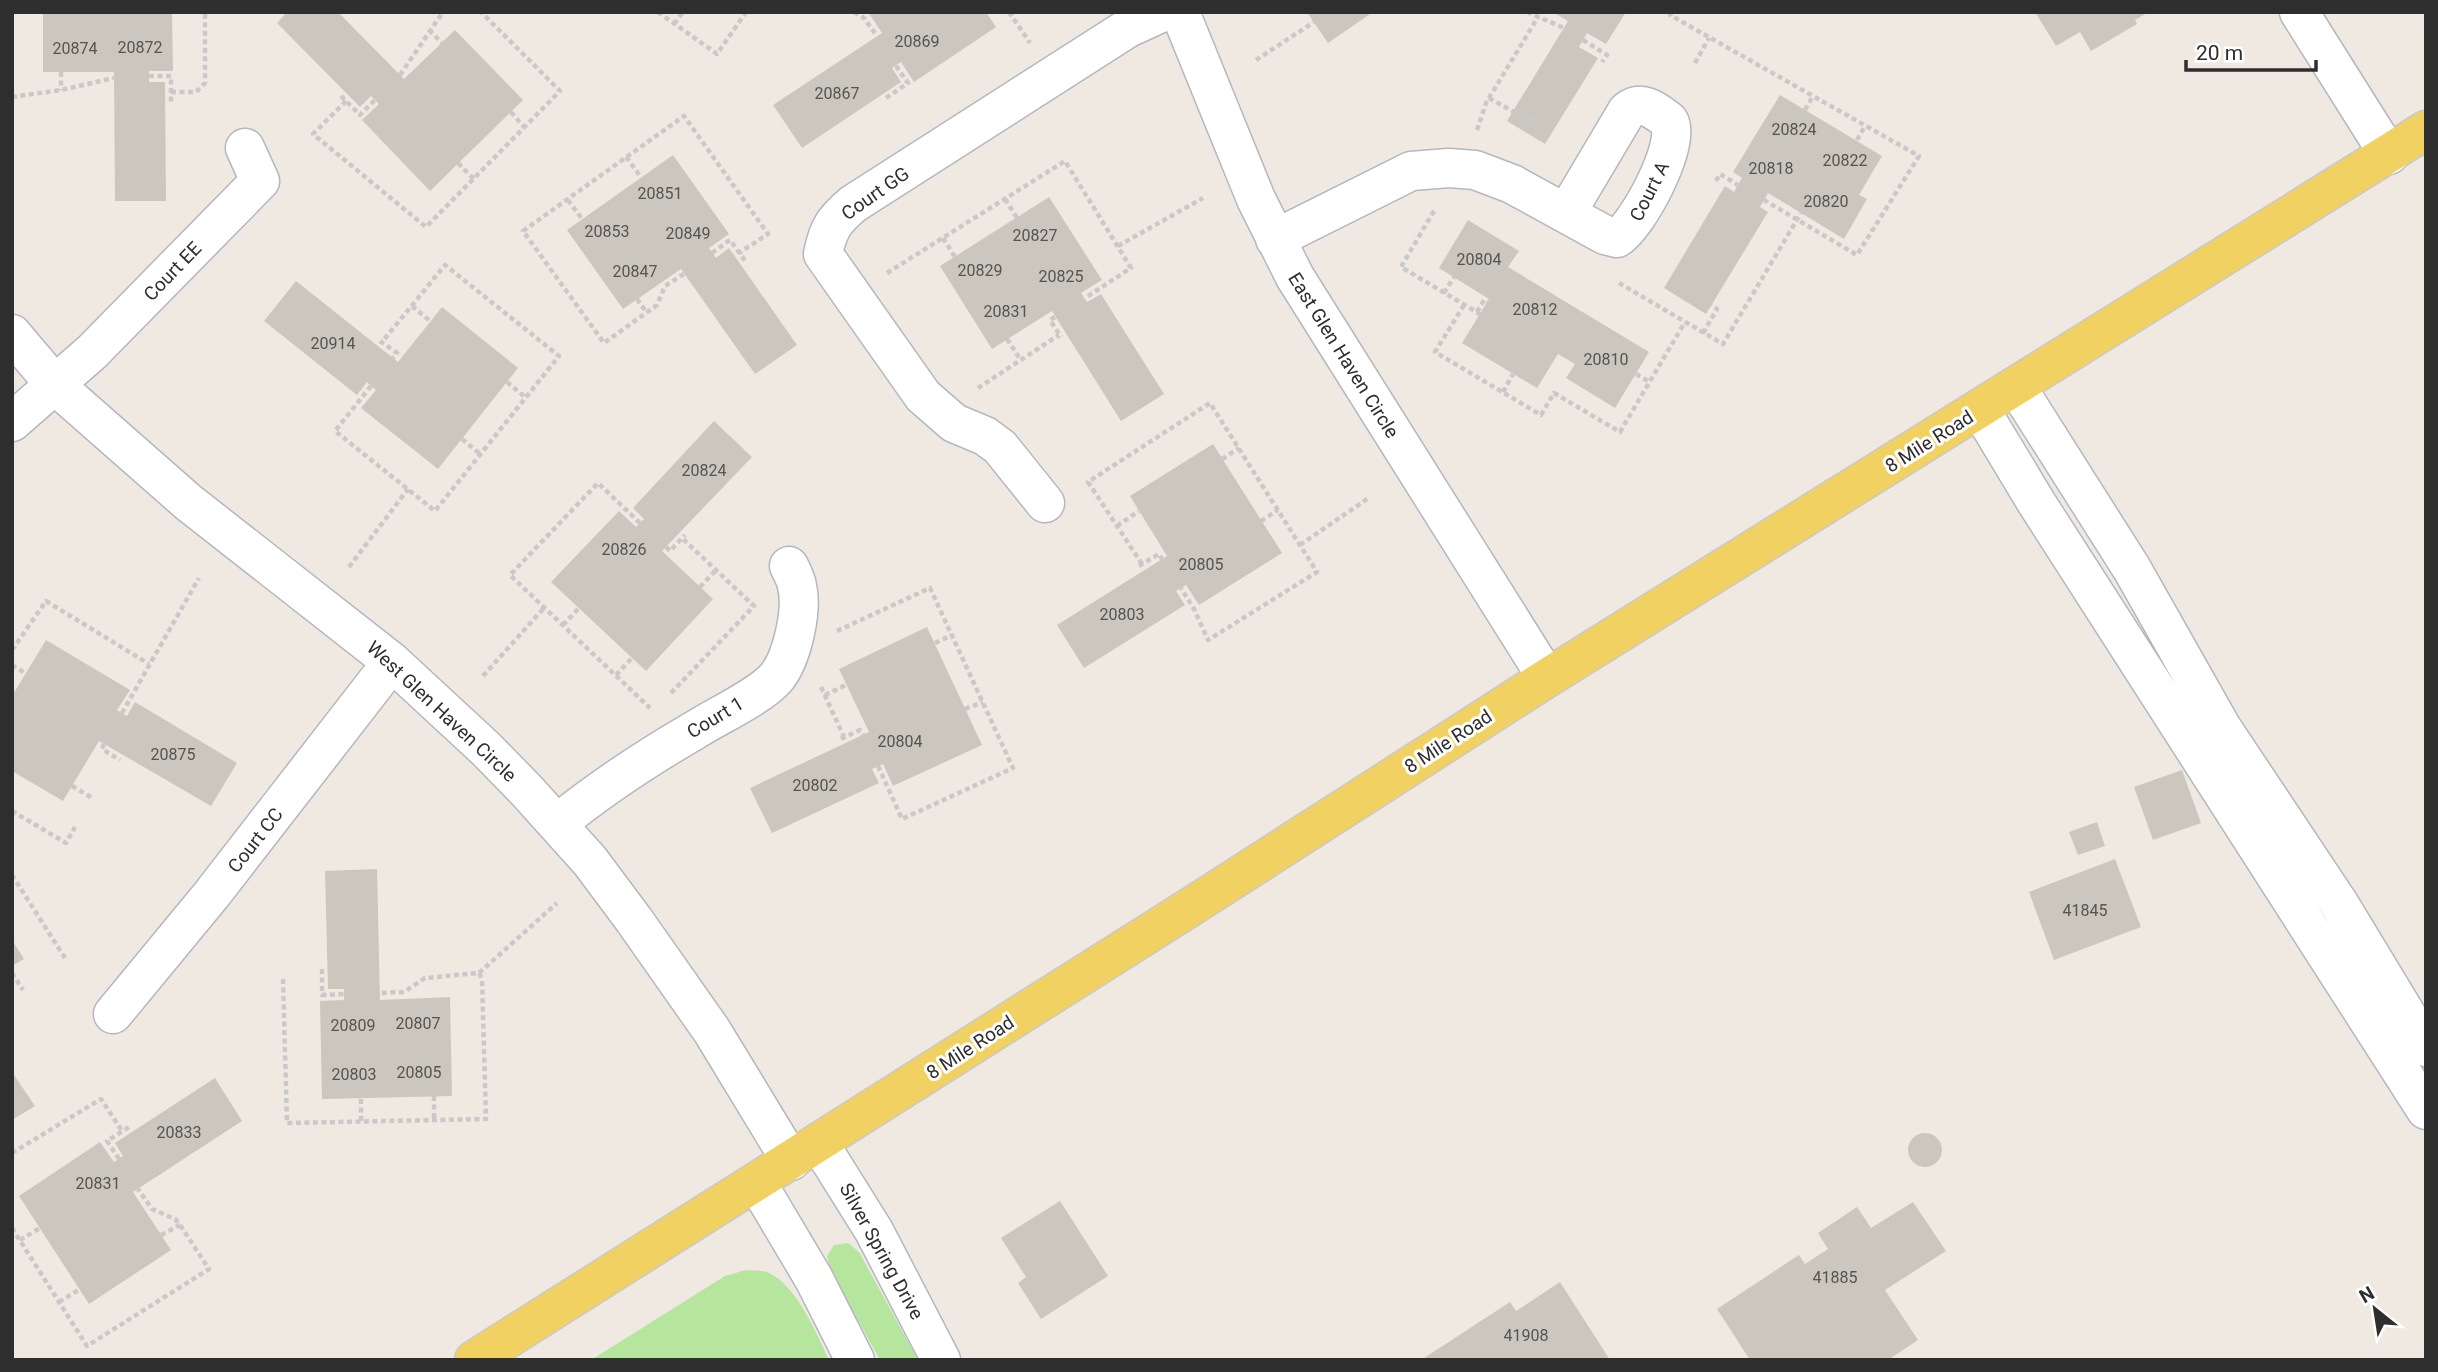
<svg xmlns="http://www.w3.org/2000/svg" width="2438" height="1372" viewBox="0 0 2438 1372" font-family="Roboto,sans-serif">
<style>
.green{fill:#b6e59e}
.building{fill:#cbc7bf}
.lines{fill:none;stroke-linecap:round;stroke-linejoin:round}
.minor-casing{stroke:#b4b7c1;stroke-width:41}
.major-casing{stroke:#c9c9c9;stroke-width:41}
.path{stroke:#c9c9c9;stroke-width:4.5;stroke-dasharray:5 3.5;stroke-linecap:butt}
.minor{stroke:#fff;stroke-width:38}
.major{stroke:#f2d163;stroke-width:38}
.labels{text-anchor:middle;stroke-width:6;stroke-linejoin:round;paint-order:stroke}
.number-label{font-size:16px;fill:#555452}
.street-label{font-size:19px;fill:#2e2e2e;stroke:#fff}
</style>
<rect width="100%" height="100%" fill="#efe9e1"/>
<path class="green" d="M848,1243L859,1252L918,1360H880L830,1270L827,1256L834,1245Z
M746,1270C753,1271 763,1270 769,1273C797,1286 816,1333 829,1360H591L725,1276Z"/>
<path class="building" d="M43,12H172L173,71H149V82H165L166,201H115L114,72H43Z
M287,12H338L404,79L455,30L523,100L430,191L362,120L379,104L371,96L360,107L277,23Z
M868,12H986L996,27L914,82L901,62L892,68L901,82L802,148L773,105L882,33Z
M1307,12H1373L1328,43Z
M1553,12H1626L1606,44L1587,33L1579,47L1598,58L1545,144L1507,121L1568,21Z
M2035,12H2149L2135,20L2137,24L2091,51L2080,32L2056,46Z
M1780,95L1882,156L1859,195L1867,199L1844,239L1768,193L1760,207L1768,212L1706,314L1664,288L1725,186L1734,192L1742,178L1733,172Z
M673,155L729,234L709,248L716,258L729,248L797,345L755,374L681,269L623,309L567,230Z
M1049,197L1102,280L1081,293L1087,302L1101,294L1164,394L1121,421L1052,311L992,349L940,266Z
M1468,220L1519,251L1508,267L1649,352L1615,408L1566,378L1575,364L1558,354L1537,388L1462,343L1489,299L1439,268Z
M296,281L398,362L442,307L518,368L438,469L361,408L376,390L371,386L367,382L357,395L264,321Z
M714,421L752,457L662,551L713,599L646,671L551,582L619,511L636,527L644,519L633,508Z
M1213,444L1282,553L1199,605L1186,585L1176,591L1185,605L1084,668L1057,625L1167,556L1130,496Z
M927,627L982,745L893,786L883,764L872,769L879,783L772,833L750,788L869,732L839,669Z
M46,640L130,690L117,710L127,716L135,702L237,763L211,806L99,741L63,801L12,771V696Z
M2182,770L2201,823L2153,840L2134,787Z
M2097,822L2105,846L2078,855L2069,832Z
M2115,859L2141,927L2054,960L2029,892Z
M377,869L380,1000L450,997L452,1096L322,1099L320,1001L344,1000V989H328L325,871Z
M12,940L24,959L12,966Z
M12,1072L35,1106L12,1120Z
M215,1078L242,1121L133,1192L171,1250L89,1304L19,1196L100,1142L114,1162L123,1156L115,1143Z
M1908 1150a17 17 0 1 1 34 0a17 17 0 1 1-34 0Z
M1060,1201L1108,1276L1041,1319L1018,1283L1026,1277L1001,1238Z
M1913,1202L1946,1251L1885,1290L1918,1340L1888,1360H1750L1717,1309L1799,1255L1805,1264L1828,1249L1818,1233L1857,1207L1871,1228Z
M1560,1282L1610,1360H1421L1510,1302L1516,1311Z"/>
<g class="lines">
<g class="minor-casing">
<path id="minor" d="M1180,12L1256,199L1295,277L1547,678
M2299,12L2389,155
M1275,239L1411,171L1449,168L1475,170L1512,184L1605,235L1617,238C1637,227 1682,143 1669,121C1656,111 1642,99 1627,111L1567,212
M12,334L56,386L188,502L392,662L486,749L527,791L590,861L634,920L712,1031L791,1161
M2016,386L2132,569L2222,728L2340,905L2426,1047
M1980,409L2036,502L2426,1110
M12,422L92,352L260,181L245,148
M1045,503L1000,447L985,436L954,423L923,396L823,254C828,229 834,220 853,204L1128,28L1163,12
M558,823C601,788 647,758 695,730C717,716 759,697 776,678C792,659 803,610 797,586C796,579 792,572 789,566
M113,1014L212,894L392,662
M819,1143L874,1231L941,1360
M757,1183L814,1279L855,1360"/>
</g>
<g class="major-casing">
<path id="major" d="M474,1360L1192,906L1547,678L2426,130"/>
</g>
<path class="path" d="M658,12L717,54L746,12
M854,12L864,18L877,36
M1009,12L1030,43
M1527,12L1564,28
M1672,12L1670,15L1919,156L1857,255L1764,200
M674,24L683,12
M429,30L442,43
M1583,40L1607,55L1602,62
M1256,60L1314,22
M1695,63L1709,38
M61,72V90
M400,75L443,12
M149,76H171V103
M171,92H196L205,83V12
M341,96L360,115L375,100
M12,97L61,90L114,78
M886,98L908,83L896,66
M1489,98L1532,122L1537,115
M346,101L313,134L426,227L560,91L481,12
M1805,110L1813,96
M511,112L524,127
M1477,130L1486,103L1538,17
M1857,140L1865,126
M626,157L641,177
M458,163L474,179
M1716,181L1720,174L1738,185
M1005,199L1017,218
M568,200L582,219
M1434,211L1401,267L1480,314
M943,238L955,257
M1118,246L1203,198
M712,253L730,240L746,262
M887,273L1065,161L1131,268L1085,298
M684,274L665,286L657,305L604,343L523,231L684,116L768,234L739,253
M1619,283L1723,344L1801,213
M1444,293L1454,277
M637,299L647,313
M1464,305L1435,352L1541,415L1554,393L1620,432L1685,322
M412,306L430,321
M1477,312L1484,300L1487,302
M1055,317L1050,320L1061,337
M1703,333L1717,309L1711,305
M1007,339L1020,359
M380,341L397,353L393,358
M1636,374L1650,382
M507,382L525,397
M371,386L335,431L435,511L559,356L445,265L382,342
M978,388L1059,335
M1503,392L1513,374
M462,439L480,454
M1222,459L1239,448
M1261,521L1278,510
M640,523L598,483L510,575L650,708
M1117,526L1139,511
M1300,545L1370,497
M666,547L670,551L685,535
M1142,564L1088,482L1210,403L1317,572L1208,640L1194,609L1181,588
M1139,566L1159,554L1162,559
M349,567L408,489
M700,587L716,570
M563,625L579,608
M837,631L930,588L1013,768L902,819L878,766
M935,643L952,635
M12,650L46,601L149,664
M12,665L25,673
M616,675L632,658
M483,676L544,608
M821,687L844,737
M671,693L754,606L682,538
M825,695L846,685
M965,709L983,702
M122,713L199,578
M841,739L860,730L863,735
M104,744L102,749L120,760
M72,786L94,799
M12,811L66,843L75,827
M12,875L65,958
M322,969V995L344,994
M12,973L23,990
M479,973L557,903
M283,979L287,1123L486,1119L482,979L479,973L425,978L404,992L379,993
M434,1096V1120
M361,1121V1098
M12,1153L101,1099L122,1131
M119,1159L107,1141L129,1127
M12,1228L87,1346L209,1269L180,1225L175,1219L152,1209L138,1189
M161,1235L180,1225
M20,1240L40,1228
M59,1302L80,1289"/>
<use href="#minor" class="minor"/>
<use href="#major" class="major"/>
</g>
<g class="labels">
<g class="number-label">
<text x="917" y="47">20869</text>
<text x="140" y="53">20872</text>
<text x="75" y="54">20874</text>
<text x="837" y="99">20867</text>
<text x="1794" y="135">20824</text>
<text x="1845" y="166">20822</text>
<text x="1771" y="174">20818</text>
<text x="660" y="199">20851</text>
<text x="1826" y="207">20820</text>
<text x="607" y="237">20853</text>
<text x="688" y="239">20849</text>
<text x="1035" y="241">20827</text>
<text x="1479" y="265">20804</text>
<text x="980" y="276">20829</text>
<text x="635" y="277">20847</text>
<text x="1061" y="282">20825</text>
<text x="1535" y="315">20812</text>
<text x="1006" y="317">20831</text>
<text x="333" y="349">20914</text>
<text x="1606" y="365">20810</text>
<text x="704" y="476">20824</text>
<text x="624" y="555">20826</text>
<text x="1201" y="570">20805</text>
<text x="1122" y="620">20803</text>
<text x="900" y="747">20804</text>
<text x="173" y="760">20875</text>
<text x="815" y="791">20802</text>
<text x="2085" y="916">41845</text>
<text x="418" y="1029">20807</text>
<text x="353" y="1031">20809</text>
<text x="419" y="1078">20805</text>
<text x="354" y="1080">20803</text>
<text x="179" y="1138">20833</text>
<text x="98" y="1189">20831</text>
<text x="1835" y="1283">41885</text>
<text x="1526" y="1341">41908</text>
</g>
<g class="street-label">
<text transform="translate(1649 191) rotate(-63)" y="7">Court A</text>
<text transform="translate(875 193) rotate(-35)" y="7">Court GG</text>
<text transform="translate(172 271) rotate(-46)" y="7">Court EE</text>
<text transform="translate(1344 355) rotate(58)" y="7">East Glen Haven Circle</text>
<text transform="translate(1929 441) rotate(-32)" y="7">8 Mile Road</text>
<text transform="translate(442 711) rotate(43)" y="7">West Glen Haven Circle</text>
<text transform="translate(715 717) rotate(-31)" y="7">Court 1</text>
<text transform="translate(1448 741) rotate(-33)" y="7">8 Mile Road</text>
<text transform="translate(255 840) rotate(-52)" y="7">Court CC</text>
<text transform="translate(970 1047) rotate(-33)" y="7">8 Mile Road</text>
<text transform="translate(882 1251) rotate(61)" y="7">Silver Spring Drive</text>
</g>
</g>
<rect width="2438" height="1372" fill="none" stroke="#2e2e2e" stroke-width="28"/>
<g transform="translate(2375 1309) rotate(330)" stroke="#ffffff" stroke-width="5" paint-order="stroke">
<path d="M0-5L12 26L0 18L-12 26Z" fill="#2e2e2e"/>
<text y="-10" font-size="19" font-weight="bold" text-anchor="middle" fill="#2e2e2e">N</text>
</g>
<path d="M2186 60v10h130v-10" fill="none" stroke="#2e2e2e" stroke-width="3.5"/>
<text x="2196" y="60" font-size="21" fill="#2e2e2e" stroke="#ffffff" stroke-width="5" paint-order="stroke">20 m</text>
</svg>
